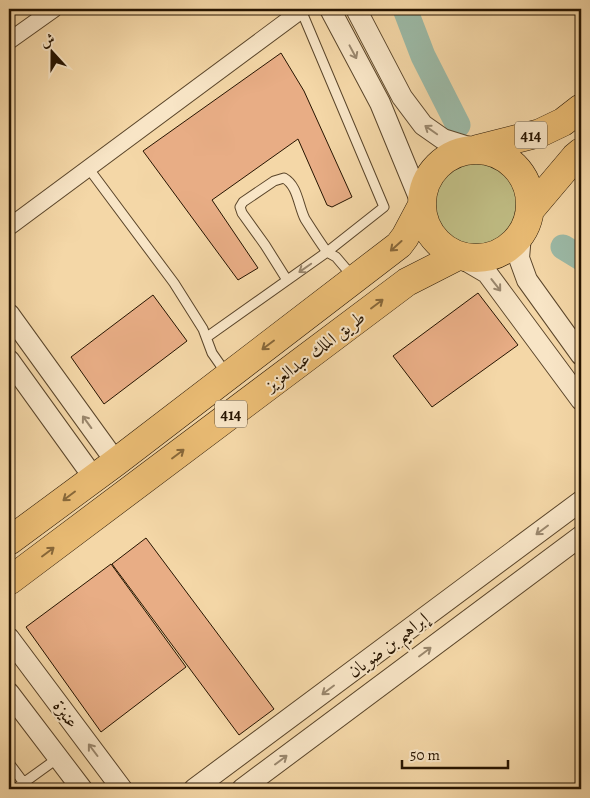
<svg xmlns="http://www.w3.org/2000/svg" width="590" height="798" viewBox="0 0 590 798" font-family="Alegreya,Amiri,serif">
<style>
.green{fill:#c0bd84;stroke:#736842}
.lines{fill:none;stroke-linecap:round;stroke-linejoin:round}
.river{stroke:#9cbaa7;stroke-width:25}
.building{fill:#e8ad85;stroke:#261400}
.service-casing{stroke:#5a452a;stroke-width:11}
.minor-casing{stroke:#5a452a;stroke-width:18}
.tertiary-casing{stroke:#5a452a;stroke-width:22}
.trunk-casing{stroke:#261400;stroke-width:29}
.service{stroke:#f8e5c6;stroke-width:9}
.minor{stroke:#f8e5c6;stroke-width:16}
.tertiary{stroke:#f8e5c6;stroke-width:20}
.trunk{stroke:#eabc74;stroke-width:28}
.oneway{stroke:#9a876d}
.oneway2{stroke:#88683a}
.labels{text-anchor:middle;stroke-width:4;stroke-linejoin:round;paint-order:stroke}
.shield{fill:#f8e5c6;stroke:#65533b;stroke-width:1}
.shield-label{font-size:16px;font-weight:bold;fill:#261400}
.street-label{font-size:18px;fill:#261400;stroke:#f8e5c6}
</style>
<rect width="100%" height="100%" fill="#f4d7a7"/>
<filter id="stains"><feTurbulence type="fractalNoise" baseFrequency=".004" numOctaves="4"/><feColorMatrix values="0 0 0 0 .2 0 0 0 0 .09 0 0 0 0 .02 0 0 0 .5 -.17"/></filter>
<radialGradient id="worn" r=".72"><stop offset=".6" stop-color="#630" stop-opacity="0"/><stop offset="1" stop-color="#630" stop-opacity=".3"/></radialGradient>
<path class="green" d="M433 204a44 44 0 1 1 88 0a44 44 0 1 1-88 0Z"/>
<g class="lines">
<path class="river" d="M405,9L423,56L458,125
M563,247L581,258"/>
</g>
<path class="building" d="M281,53L304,91L352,197L332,207L327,205L298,139L212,200L258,268L238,280L143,151Z
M478,293L518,345L432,407L393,356Z
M153,295L187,341L104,404L71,357Z
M146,538L274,709L239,735L112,564Z
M111,564L186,667L101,732L26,627Z"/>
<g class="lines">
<g class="service-casing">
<path id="service" d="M89,169L174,283L203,329L212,353L226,373
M287,280L265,245L242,213L240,207L243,202L274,181L284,178C298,186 298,205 305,219C312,230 319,241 327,252L384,207L301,10
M207,337L327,252L336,257L353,277
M9,763L24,783
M15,789L58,758"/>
</g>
<g class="minor-casing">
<path id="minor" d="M9,41L54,9
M9,227L303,9"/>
</g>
<g class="tertiary-casing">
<path id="tertiary" d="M330,9L380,103L422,205
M356,9L402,97L423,125L443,139L475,149
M521,235L519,258L527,280L581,355
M458,256L487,273L581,400
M9,314L116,462
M9,360L94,478
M9,638L122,789
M9,693L82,789
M194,789L581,501
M242,789L581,536"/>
</g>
<g class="trunk-casing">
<path id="trunk" d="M477,149L540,133L563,122L581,108
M422 204a54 54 0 1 1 108 0a54 54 0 1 1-108 0Z
M531,209L575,157L581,152
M9,541L116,462L399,245L405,237L422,205
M9,581L407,282L458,256"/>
</g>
<use href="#service" class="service"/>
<use href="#minor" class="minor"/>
<use href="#tertiary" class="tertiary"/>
<use href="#trunk" class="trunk"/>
</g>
<defs><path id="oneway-shaft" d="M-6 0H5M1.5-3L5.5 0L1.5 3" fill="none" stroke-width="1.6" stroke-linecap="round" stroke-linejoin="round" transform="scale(1.25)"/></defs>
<g class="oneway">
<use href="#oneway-shaft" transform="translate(353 52) rotate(62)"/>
<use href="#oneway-shaft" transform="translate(431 130) rotate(-145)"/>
<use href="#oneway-shaft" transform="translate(305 268) rotate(145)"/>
<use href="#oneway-shaft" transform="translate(496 285) rotate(52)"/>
<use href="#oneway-shaft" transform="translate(87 422) rotate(-126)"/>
<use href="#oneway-shaft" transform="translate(542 530) rotate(143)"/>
<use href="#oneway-shaft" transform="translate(425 652) rotate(-37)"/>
<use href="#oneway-shaft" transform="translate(328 690) rotate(143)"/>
<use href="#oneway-shaft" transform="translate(93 750) rotate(-127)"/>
<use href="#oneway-shaft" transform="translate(281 760) rotate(-37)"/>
</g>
<g class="oneway2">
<use href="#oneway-shaft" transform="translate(396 246) rotate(138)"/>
<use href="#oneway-shaft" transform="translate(377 304) rotate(-37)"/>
<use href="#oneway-shaft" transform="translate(268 345) rotate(143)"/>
<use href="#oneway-shaft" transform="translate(178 454) rotate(-37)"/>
<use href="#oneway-shaft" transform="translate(69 496) rotate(143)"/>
<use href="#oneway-shaft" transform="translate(48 552) rotate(-37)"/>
</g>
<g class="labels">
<g class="shield">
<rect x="515" y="121.5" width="32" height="27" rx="4"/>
<rect x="215" y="400.5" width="32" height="27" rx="4"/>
</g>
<g class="shield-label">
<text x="531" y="141">414</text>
<text x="231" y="420">414</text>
</g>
<g class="street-label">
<text transform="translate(315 351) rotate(-37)" y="6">طريق الملك عبدالعزيز</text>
<text transform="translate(388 645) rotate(-37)" y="6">إبراهيم بن ضويان</text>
<text transform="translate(66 714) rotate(53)" y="6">عنيزة</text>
</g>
</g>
<rect width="590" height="798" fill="none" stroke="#f4d7a7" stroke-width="30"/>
<rect x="10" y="10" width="570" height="778" fill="none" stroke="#261400" stroke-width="2.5"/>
<rect x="15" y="15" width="560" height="768" fill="none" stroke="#261400"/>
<g transform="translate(52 52) rotate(339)" stroke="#f8e5c6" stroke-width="4" paint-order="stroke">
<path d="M0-4L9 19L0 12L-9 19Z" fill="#261400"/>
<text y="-8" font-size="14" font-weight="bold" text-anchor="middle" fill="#261400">ش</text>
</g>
<path d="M402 760v8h106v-8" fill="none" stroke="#261400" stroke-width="2.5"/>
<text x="410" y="760" font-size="15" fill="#261400" stroke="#f8e5c6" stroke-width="4" paint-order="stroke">50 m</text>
<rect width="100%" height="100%" filter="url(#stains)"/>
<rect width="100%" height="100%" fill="url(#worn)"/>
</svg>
